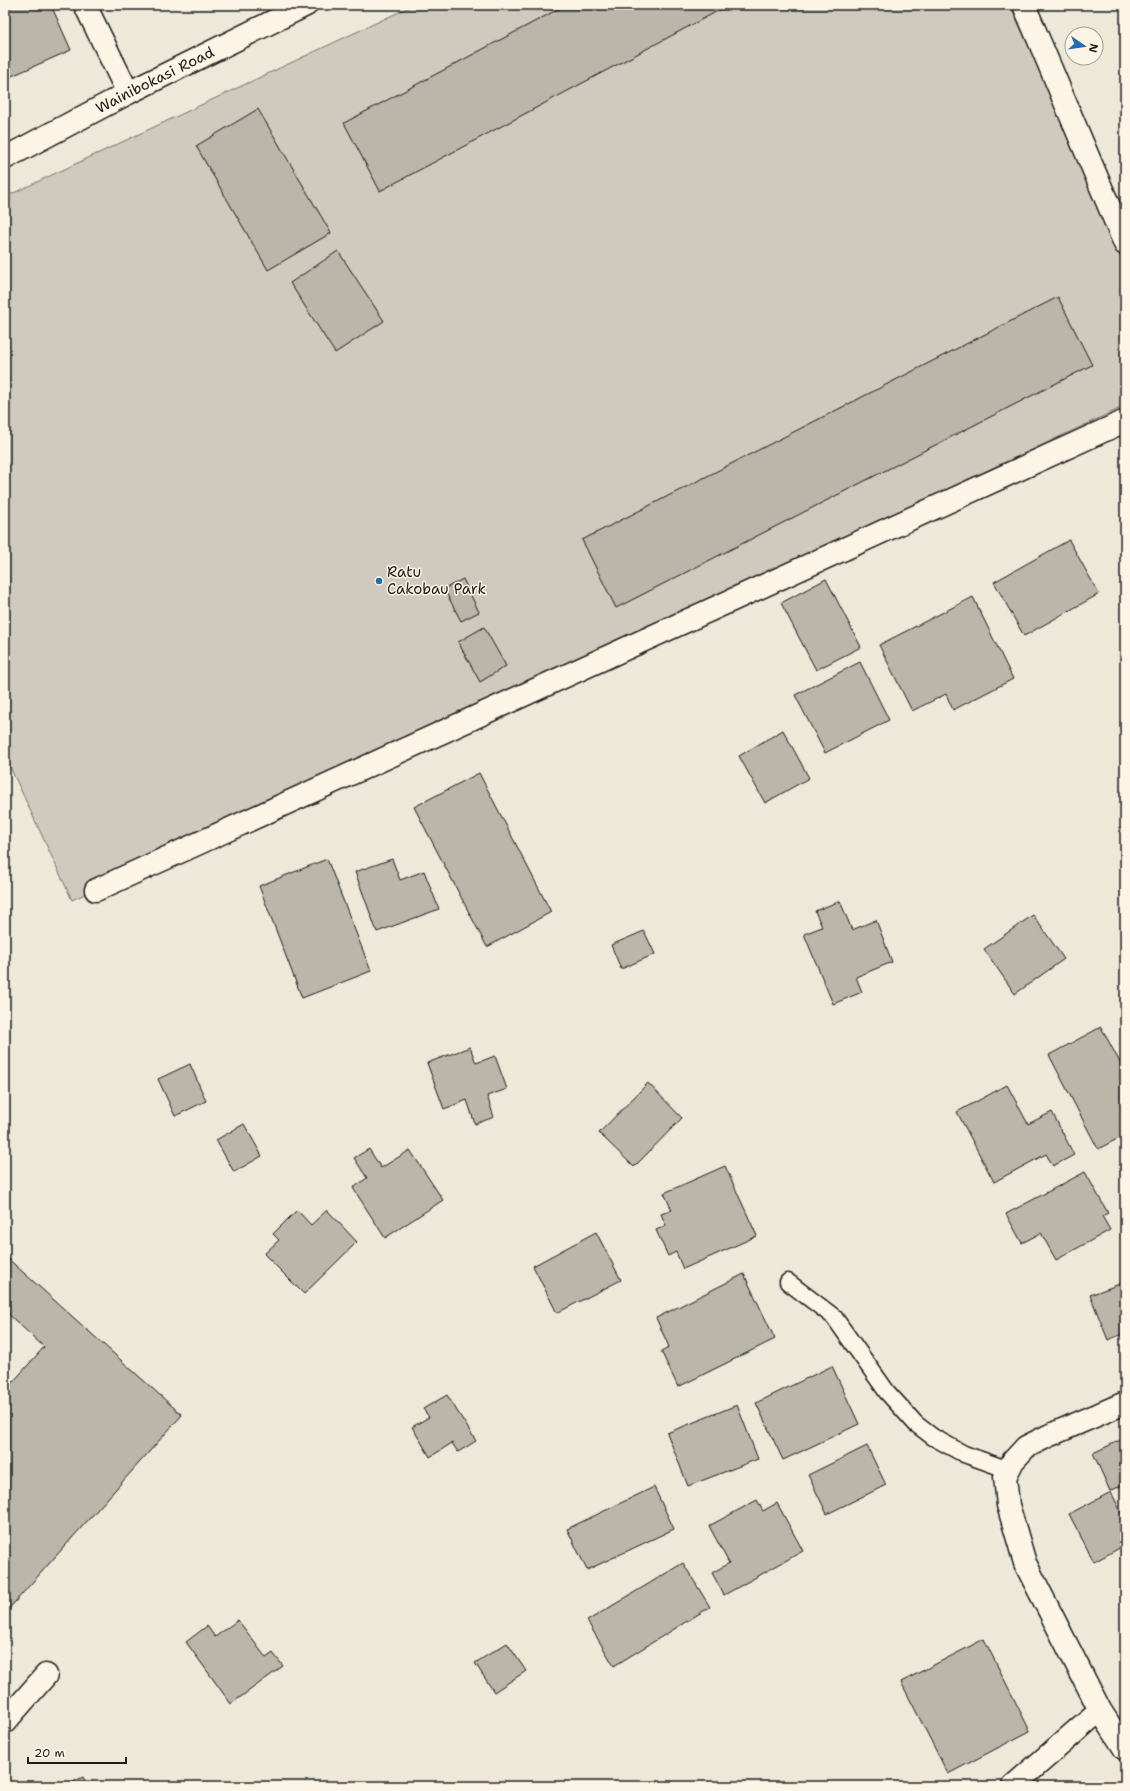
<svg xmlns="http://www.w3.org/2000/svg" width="1130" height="1791" viewBox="0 0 1130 1791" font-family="'Shantell Sans',sans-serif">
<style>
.green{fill:#cfcabd;stroke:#76736c}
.building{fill:#bab6aa;stroke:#1c1c1c}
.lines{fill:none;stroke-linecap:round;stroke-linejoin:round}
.service-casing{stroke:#1c1c1c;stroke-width:19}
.minor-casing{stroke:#1c1c1c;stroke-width:25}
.primary-casing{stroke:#1c1c1c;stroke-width:25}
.service{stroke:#fcf5e5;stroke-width:16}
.minor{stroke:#fcf5e5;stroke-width:22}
.primary{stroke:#fcf5e5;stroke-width:22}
.poi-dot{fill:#1f6fb2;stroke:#fcf5e5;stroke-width:1.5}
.labels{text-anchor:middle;stroke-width:3;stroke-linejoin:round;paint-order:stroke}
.street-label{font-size:15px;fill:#1c1c1c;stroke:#fcf5e5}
.poi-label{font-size:15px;fill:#1c1c1c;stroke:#fcf5e5;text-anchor:start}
</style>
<rect width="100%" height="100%" fill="#eee8d9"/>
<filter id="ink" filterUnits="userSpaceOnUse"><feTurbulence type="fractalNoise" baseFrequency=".025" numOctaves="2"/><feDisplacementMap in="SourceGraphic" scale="8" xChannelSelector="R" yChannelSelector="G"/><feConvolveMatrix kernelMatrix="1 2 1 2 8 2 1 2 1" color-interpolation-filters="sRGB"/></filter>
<g filter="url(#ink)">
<path class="green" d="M414,5H1010L1125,254V406L72,900L5,756V197Z"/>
<path class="building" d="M5,5H51L71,50L5,79Z
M566,5H729L380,191L344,123Z
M258,109L331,233L268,270L196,146Z
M338,251L384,321L335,353L290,283Z
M1058,297L1092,365L616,608L582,540Z
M1069,540L1099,594L1024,636L994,582Z
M463,579L479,612L461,621L444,589Z
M826,579L861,647L816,670L781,603Z
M973,597L1013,679L953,710L946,694L912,711L879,645Z
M484,627L506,666L480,682L458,642Z
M860,662L889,720L825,753L795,695Z
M783,730L809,778L765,803L739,756Z
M479,773L551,912L487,947L414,807Z
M327,859L371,971L302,998L259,886Z
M392,859L400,880L424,871L439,909L377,932L355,872Z
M840,901L852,930L876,920L892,962L856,977L862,992L833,1004L804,934L822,927L815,911Z
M1033,915L1064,959L1015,994L984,949Z
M644,931L655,954L621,969L611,945Z
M1101,1027L1125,1072V1135L1098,1149L1049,1055Z
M470,1047L476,1063L495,1056L507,1089L487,1096L494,1117L475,1124L467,1100L444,1109L427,1063Z
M190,1064L206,1101L175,1116L158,1079Z
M648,1083L682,1118L634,1167L599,1133Z
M1007,1085L1028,1124L1052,1112L1074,1155L1053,1166L1046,1154L994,1182L957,1112Z
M244,1124L262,1156L234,1172L216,1140Z
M369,1149L381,1168L410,1150L443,1200L385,1238L353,1188L367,1178L354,1158Z
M725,1166L757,1236L683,1269L676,1252L668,1256L656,1230L666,1226L661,1214L672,1210L664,1193Z
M1085,1172L1108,1213L1102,1216L1110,1230L1056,1260L1041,1233L1022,1243L1006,1214Z
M297,1210L311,1225L327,1210L357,1242L304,1294L264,1254L279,1240L273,1234Z
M596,1232L621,1280L557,1313L533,1266Z
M5,1256L182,1415L5,1613V1391L44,1347L5,1311Z
M744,1274L775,1339L678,1387L661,1351L669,1347L656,1318Z
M1125,1282V1333L1108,1340L1090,1295Z
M832,1366L859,1424L783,1460L756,1403Z
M447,1395L476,1441L458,1452L452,1443L430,1457L412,1427L429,1417L423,1409Z
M737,1405L758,1459L688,1486L667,1433Z
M1125,1438V1484L1110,1491L1093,1453Z
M867,1446L886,1485L827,1514L808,1475Z
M654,1487L674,1529L587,1570L567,1529Z
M1111,1492L1125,1520V1545L1094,1562L1069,1514Z
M757,1500L763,1511L777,1503L803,1551L724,1595L712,1573L729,1563L709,1526Z
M683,1563L710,1607L614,1666L587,1621Z
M238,1620L266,1658L273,1653L283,1666L231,1704L186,1642L207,1626L215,1637Z
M984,1639L1030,1731L948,1774L901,1682Z
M507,1643L526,1671L494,1692L475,1663Z
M83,1777L88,1786H65Z"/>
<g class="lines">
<g class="service-casing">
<path id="service" d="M788,1282L834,1317L887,1392L916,1424L933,1437L964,1454L1009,1470"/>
</g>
<g class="minor-casing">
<path id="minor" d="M85,5L128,93
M1024,5L1125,244
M96,890L1125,421
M1125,1403L1048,1436L1026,1447L1013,1461L1005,1477L1008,1505L1025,1563L1100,1710L1125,1749
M5,1722L46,1675
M1013,1786L1100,1710"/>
</g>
<g class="primary-casing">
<g id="primary">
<path id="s1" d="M5,158L128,93L306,5"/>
</g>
</g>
<use href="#service" class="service"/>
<use href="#minor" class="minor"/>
<use href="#primary" class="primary"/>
</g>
</g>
<circle class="poi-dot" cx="379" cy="581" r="4"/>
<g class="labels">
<g class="street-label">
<text dy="5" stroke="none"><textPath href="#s1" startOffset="169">Wainibokasi Road</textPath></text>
</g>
<g class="poi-label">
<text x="387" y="577">Ratu<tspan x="387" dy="17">Cakobau Park</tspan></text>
</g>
</g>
<rect width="1130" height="1791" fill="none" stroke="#fcf5e5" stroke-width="20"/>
<rect x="10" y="10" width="1110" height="1771" fill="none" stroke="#1c1c1c" stroke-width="1.5" filter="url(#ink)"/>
<g transform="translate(1084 46) rotate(103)"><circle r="19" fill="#fcf5e5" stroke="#a29e95"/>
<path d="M0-3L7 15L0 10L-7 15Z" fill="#1f6fb2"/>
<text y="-6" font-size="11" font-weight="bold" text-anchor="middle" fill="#1c1c1c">N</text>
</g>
<path d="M28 1757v6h98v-6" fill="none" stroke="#1c1c1c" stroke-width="2"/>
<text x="34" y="1757" font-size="12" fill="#1c1c1c" stroke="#fcf5e5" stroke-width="3" paint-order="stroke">20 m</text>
</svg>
